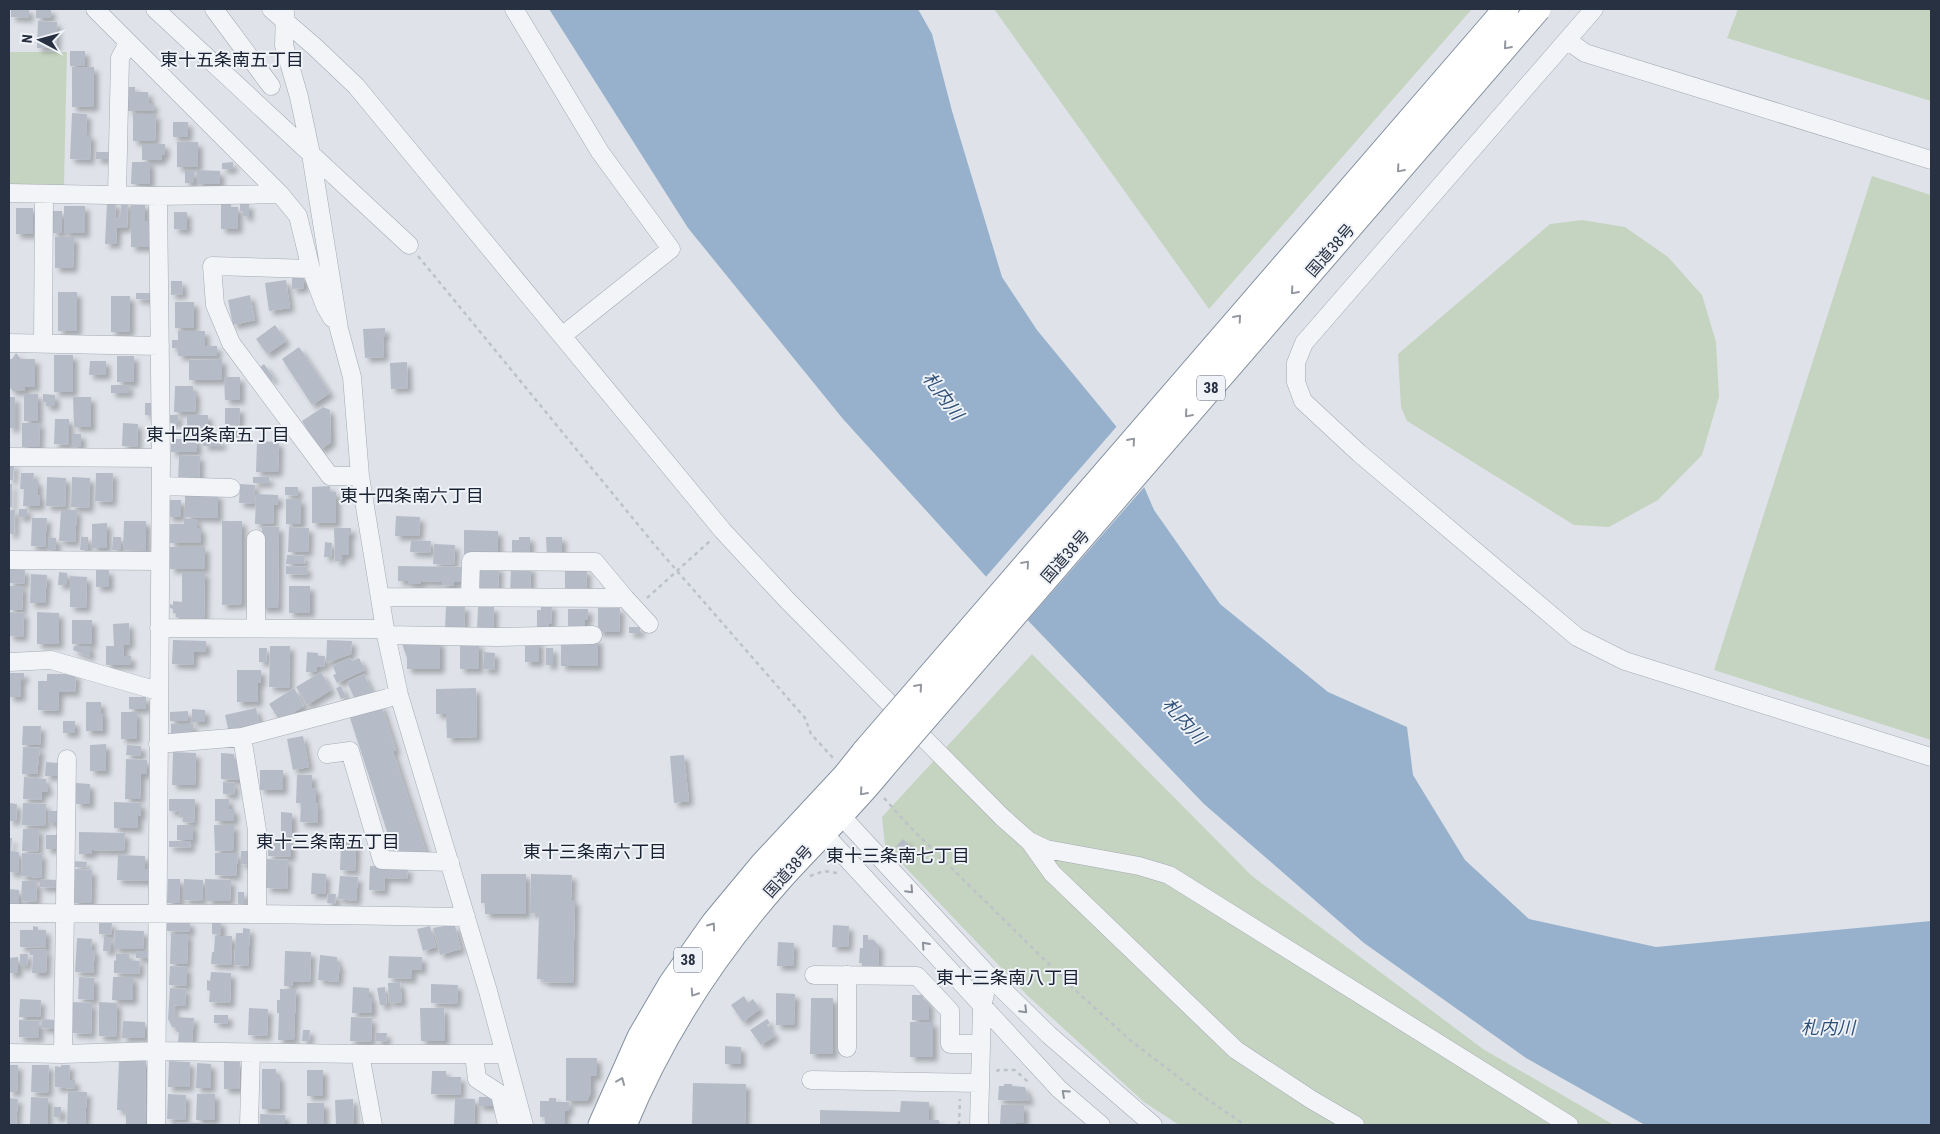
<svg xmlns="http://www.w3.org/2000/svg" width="1940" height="1134" viewBox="0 0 1940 1134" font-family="'Roboto Condensed','Noto Sans JP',sans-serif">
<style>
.green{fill:#c5d4c0}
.water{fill:#97b1cc}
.pier{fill:#dfe3e9}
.building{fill:#b6bcc7;filter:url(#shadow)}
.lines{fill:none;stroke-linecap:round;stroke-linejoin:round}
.minor-casing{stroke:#a4aab4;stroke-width:19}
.highway-casing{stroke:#8591a1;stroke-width:27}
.path{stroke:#bdc1c8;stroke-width:2.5;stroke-dasharray:4 4;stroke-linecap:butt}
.minor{stroke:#f2f4f7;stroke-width:18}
.highway{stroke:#fff;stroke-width:25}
.highway-bridge-casing{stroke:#8591a1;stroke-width:27;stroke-linecap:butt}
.highway-bridge{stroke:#fff;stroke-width:25}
.oneway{stroke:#9398a0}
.oneway2{stroke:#8c929c}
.labels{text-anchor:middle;stroke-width:4;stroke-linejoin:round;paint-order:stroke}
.shield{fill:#eff2f7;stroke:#636b78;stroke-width:1}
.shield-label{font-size:15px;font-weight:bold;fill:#273142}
.street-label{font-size:16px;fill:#273142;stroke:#eff2f7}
.neighbourhood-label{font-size:18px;fill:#192232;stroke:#eff2f7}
.water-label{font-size:18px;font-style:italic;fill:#2e5078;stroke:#eff2f7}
</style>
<defs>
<filter id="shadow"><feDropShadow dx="4.5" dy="4.5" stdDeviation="2.5" flood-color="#0004"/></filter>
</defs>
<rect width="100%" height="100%" fill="#dfe3e9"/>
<path class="green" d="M994,9H1472L1209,309Z
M1738,9H1931V101L1727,38Z
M9,52H67L64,185H9Z
M1872,176L1931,195V740L1714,670Z
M1582,220L1625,227L1668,257L1702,295L1716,342L1719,397L1702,455L1658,500L1609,527L1574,525L1407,421L1401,407L1398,354L1550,224Z
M1032,654L1252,876L1483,1049L1614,1125H1179L1144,1102L1028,996L885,846L882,817Z"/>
<path class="water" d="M549,9H918L932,34L952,111L1002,277L1037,330L1120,431L1154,510L1220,604L1328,692L1407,727L1413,775L1465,860L1529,919L1656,947L1931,921V1125H1645L1526,1058L1364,943L1204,804L990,581L843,419L688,228Z"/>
<path class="pier" d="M1118,425L1123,430L1146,485L1026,622L984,579Z"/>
<path class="building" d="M11,9H29V18L11,17Z
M36,9H51V18H36Z
M38,21L57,22L56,48H37Z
M70,51H85V66H70Z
M72,67H94V107H72Z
M128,87H135V92H148L149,103H154L153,111H128Z
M72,113L87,114L86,135H91L90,160L70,159Z
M133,114H156L155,141H133Z
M173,122H188V137H173Z
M177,142H198V167H177Z
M142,144H165V155H162V160H142Z
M96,152H112V159H96Z
M132,162H150V184H131Z
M233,162V169H222V163Z
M197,170L220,171V184H197Z
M185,171H194V183H185Z
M107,202L116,203L115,217H120L121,202H128L127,228H117L116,244H105Z
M131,204H145V221H153L152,247H131Z
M221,204H231V207H238V229H221Z
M240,204H249V217L243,216V211H240Z
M64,206H85V233H64Z
M16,208H33V234H16Z
M53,211H62V233H52Z
M174,212H187V230L174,229Z
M55,237H74L73,268H55Z
M304,275V288L292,289V276Z
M286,280L290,308L269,311L265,283Z
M171,281H182L183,294L171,295Z
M58,292H77V331H58Z
M136,293H152V300L136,299Z
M250,295L255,320L233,325L228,300Z
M111,296H130V332H111Z
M175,302H194V328H175Z
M275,325L286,341L267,354L256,339Z
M385,328V336L383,337L384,357L365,358L363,329Z
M178,331H205V346H217V356H178V348H172V340H178Z
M299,347L330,393L312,405L282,359Z
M16,353L21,359H35V387H25V391H13L9,387V359H12Z
M54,355H73V392H54Z
M117,356H134V382H117Z
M222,359V380H189V360Z
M90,361H106V375H89Z
M407,362L408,388L391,389L390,363Z
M264,364L274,378L271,381L260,367Z
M224,377H240V400H225Z
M111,385H129V393H111Z
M175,386H193V392H196L195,412H174Z
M24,394H38V421H24Z
M43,394L55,395V406H46V402H43Z
M9,397H15V428H9Z
M73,397H91V427H74Z
M145,403H151V415H145Z
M323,407L330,410L331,442L320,450L302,421Z
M225,408H240L239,432H225Z
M170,415H178V423H170Z
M187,415H208V437H187Z
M55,419H69V445L54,444Z
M22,423H40L39,447H22Z
M123,423L138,424L137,447L122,446Z
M72,434H81V447H72Z
M171,439H197V452H171Z
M204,439L222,440L221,446H203Z
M257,441L279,442L278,472H256Z
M179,455L200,456L199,483H178Z
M9,464H14L13,480H9Z
M21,473H34L33,481H38V495H40V506H23L24,489H20Z
M96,473H113L112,502L95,501Z
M47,477L66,478L65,507L46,506Z
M72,477L90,478L89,508L71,507Z
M253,477H269V483H253Z
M9,484H12V507H9Z
M240,484L255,485L254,504L239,503Z
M330,486V492H336V523H312V487Z
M285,487H298V496L285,495Z
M185,494H218V518L185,517Z
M256,494L278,495V505L274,504L273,524H255Z
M286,499H301V524H286Z
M168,500H181V517H168Z
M19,509H27V517H18Z
M9,510H15L14,534H9Z
M61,510H77L75,542L59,541Z
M396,516L420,517L419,536H395Z
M32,518H47L45,547L31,546Z
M184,519H197V528H201V543H170V524H184Z
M124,521H146V551L123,550Z
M222,521H242V604L222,605Z
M107,523V548H92V524Z
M262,526L279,527L278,608H261Z
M289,527L309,528L308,552H288Z
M334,528H351V535H349V555H342V561H335Z
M464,530L498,531V553L484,557L464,556Z
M48,537L56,538V550H48Z
M81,537H88V550H80Z
M113,537H121V550H112Z
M519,537H530V558L512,557V540H519Z
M546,537H562V559H547Z
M411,540L431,541L430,553L410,552Z
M325,542L332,543L331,557H324Z
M434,544L455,545L454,565L433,564Z
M170,547H205V569H170Z
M287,555L305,556L304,564H286Z
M286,566L307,567V575L286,574Z
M398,566L468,567V582H454V586L442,585L443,582L421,581V584H408V581H398Z
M478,567H499L498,589H478Z
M511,567H531L530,592H510Z
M9,569L25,570L24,584L9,583Z
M96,570H109V587H96Z
M565,570H587L586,593H565Z
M59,572L67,573V585H58Z
M182,572H205L204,619H179V617H176V613H173V609L170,608V604L173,605V601L182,602Z
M31,574L47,575L45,603H30Z
M70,576L87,577L86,608L70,607Z
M9,586H23L22,610H9Z
M289,586H310V613H289Z
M541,605H552L551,624H549V630H537V610H541Z
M446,606H465L464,630H445Z
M478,607H494L493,630H477Z
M598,608H620L619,632H598Z
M568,609H588V620H585V630H568Z
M9,612L24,613L23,637L9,636Z
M37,612L59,613V644H37Z
M72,620H92V644H72Z
M129,623L130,644L124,645V656H131V665H106V646H114L113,624Z
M629,627H640V633H629Z
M561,639H598V666H561Z
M173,640L206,641V652H194L193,665L172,664Z
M327,640L352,641L351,654L326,663Z
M401,641H440V669H407V658Z
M525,641H539V662H525Z
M460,643H479V669H460Z
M74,646H90V657L73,650Z
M270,646H290L289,688L269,687Z
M259,648H267L266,662H259Z
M546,648H553V665H546Z
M307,652L318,653V656H325L324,667L317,666V672H306Z
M484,652L495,653L494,670L483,669Z
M350,658L352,661L359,658L365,670L337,683L333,675L336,674L333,666Z
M237,670H261V683H258V702H237Z
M321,672L331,690L307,705L296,687Z
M9,673H24V679H21V697H9Z
M47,674H76L75,692H59L58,711L38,710V681H47Z
M364,674L373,694L356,702L347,682Z
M341,686L346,697L341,699L336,688Z
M294,688L304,706L280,721L269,704Z
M476,688L477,737L447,738L446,714H436V689Z
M129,697H146V709H129Z
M86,702H101V713H103V731H86Z
M381,704L396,750L393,751L427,855L395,856L349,715Z
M256,708L260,726L229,733L225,715Z
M192,709L205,710V722H192Z
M188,711V721H170V712Z
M121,712H137V739H121Z
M63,721H75V733H63Z
M171,724H193V737H171Z
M23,726H41L40,745H22Z
M303,736L309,767L293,770L287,739Z
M106,744V771H90V745Z
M127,745L141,746V756L126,755Z
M23,747L40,748L37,774H22Z
M173,752L196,753L195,785H172Z
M221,753L234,754V761H239V780L221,779Z
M684,755L689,801L674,803L670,756Z
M126,759L147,760V774H141L140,799H125Z
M46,762L58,763L57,776H45Z
M260,770H283V790H260Z
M297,775H312V788H316V803L318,804V823L300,822L301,803H296Z
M24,777L46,779V786H48V792H42L41,800L23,799Z
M223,782L235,783L234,795L223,794Z
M76,783L90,784V804H76Z
M169,799H195L194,823L183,822V817H179L180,812L169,811Z
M215,799H229V809H234V821H215Z
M114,802L141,803V816H138V828H114Z
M9,803L17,804L16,821H9Z
M23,803L46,804L45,826L22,825Z
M48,811H58V823H48Z
M281,812L292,813V836L281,835Z
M177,825H193V840H177Z
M214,825H234V850L215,851Z
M23,829H39L38,852L22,851Z
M79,832L125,833L124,851L92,850V854H79Z
M46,835H59V849H46Z
M9,838H12L11,851L19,852L18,873L9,872Z
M269,838L291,839V857L268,856Z
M903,839L910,846L903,853L896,846Z
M169,841H191L190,848L169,847Z
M341,842L356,843L355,871L340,870Z
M241,851H253V865L241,864Z
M22,853L42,854L41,878L21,876Z
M215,853H238L236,876L215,875Z
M118,855L145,856V869H150V881L117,880Z
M267,859L288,860L287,889L266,888Z
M74,861L87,862L86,868L74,867Z
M370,866L408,868L407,879L385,878L384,891L369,890Z
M75,869L92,870L91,903H73Z
M312,873L326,874L325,894H311Z
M481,874H526V914H485V903H481Z
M531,874L572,875L571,900H575L573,983L543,982L544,979H537L539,914L530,913Z
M340,876L358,877L356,901L338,899Z
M40,879L56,880V888L40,887Z
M168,879H180V903H167Z
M184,879L203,880L202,901L184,900Z
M205,879L231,880L230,901H207V895L205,894Z
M22,881H37L36,902L21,901Z
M9,889L19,890V904H9Z
M238,892H244V904H238Z
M328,894H336L335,904L327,903Z
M167,921L190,922V932L167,931Z
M212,921H221V935L212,934Z
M99,922L112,923L111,935L99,934Z
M450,925L455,926L461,949L440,955L433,928Z
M833,925L849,926L848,947H832Z
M33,926L38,927V930H46V948L20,947V930H33Z
M430,926L436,947L423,951L417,929Z
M243,928L250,929L248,966L234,965L236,933H243Z
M115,930L144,931L143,949H114Z
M171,934H188L187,964H170Z
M863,935H868V940H874L879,946L878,967H862V963H859L860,948H863Z
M215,936H232L231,965L211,964L212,952H214Z
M104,937H111V951H103Z
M77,938L92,939L91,950H95L93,973L75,972Z
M778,942L794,943L793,966H777Z
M30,949L47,950L46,973H32L33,955H30Z
M136,951H148L147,958H136Z
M285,951L311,952L310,982H293L292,986H284Z
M20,954H28L27,966H20Z
M116,954H129V960L140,961L139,974L114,973V960L116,961Z
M320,955L337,957V964H340L338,982L318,980Z
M389,956L422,957V970L412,969V979L388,978Z
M18,957V973H9V958Z
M170,966L187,967V986L169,985Z
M211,972L231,973L230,1003L209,1002L210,991L207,990V980L210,981Z
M79,977L94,978V1000L78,999Z
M113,977H133V1000H112Z
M400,982L402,1002L389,1003L388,983Z
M431,984L458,985L457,1004L431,1003Z
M353,987L369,988V997H372V1013H352Z
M385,987L387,1005H380L377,988Z
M170,988L186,989L185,1006L174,1005V1017L194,1018L192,1042H178L179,1032H177V1028L172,1027L168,1019Z
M280,989H296L294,1040H278L279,1013H277V1000H280Z
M776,993L795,994L794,1025H776Z
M912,995H923V998L929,1003V1020H912Z
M744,996L748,1003L753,999L760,1009L743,1022L731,1005Z
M811,998H833V1054H810Z
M20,999L41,1000L40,1017H19Z
M73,1002L92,1003L91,1034L72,1033Z
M99,1002L117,1003L116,1037L99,1036Z
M249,1008L268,1009L267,1036L248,1035Z
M420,1008H444L445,1041H421Z
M214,1015H228V1024L214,1023Z
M351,1017L372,1018L371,1042L350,1041Z
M42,1019L55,1020V1029L41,1028Z
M767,1019L770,1023L767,1025L775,1036L761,1045L750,1030Z
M19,1020L39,1021V1038L19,1037Z
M123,1021L145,1022V1038H122Z
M910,1022H933V1057H910Z
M303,1030H310L309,1041H302Z
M376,1033H387L386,1042L376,1041Z
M725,1046L741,1047V1064H725Z
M566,1058H597V1076H591V1092L587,1101H566Z
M119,1060L146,1061L145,1125H126V1113H124V1110H117Z
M169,1061L190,1062L189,1087H168Z
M224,1061L240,1062L239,1089H224Z
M197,1063L211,1064V1088H196Z
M9,1065H18L17,1092H9Z
M32,1065H49L48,1093L31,1092Z
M61,1065H70L69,1080H75V1089L55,1087V1066L61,1067Z
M262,1069H276V1076H280V1109H262Z
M307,1070H323V1096H307Z
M432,1071H446V1077H461L460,1095L431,1094Z
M693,1083L746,1084L745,1125H692Z
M1004,1084H1012V1086L1025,1087L1030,1101L998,1100L999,1086H1004Z
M68,1091L87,1092L85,1125H67Z
M168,1094L186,1095L185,1120L167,1119Z
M197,1094H215V1120H196Z
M31,1097L48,1098V1125H30Z
M479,1097H494V1106H478Z
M9,1098L18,1099L16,1125H9Z
M455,1098L475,1099L474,1125H454Z
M549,1098H556V1102H569V1111H565V1125H545V1117H540V1101H549Z
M353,1099L354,1125H336L335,1100Z
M901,1101L929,1102V1120H939V1125H820V1110L900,1112Z
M307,1103H324V1125H307Z
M1001,1105H1024V1123H1016V1125H1000Z
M54,1107H61V1118L54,1117Z
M260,1114L285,1115V1125H260Z
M173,1122L201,1123V1125H173Z"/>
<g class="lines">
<g class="minor-casing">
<path id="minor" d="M95,9L280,194
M155,9L409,245
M214,9L271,86
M271,9L315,47L356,86L723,531L787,600L1002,817L1029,841L1046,849L1139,866L1169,875L1569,1125
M514,9L600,152L671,249L562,336
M1594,9L1304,343L1296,363V382L1303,401L1359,453L1577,637L1625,661L1931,757
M285,12L284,45L299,97L311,154L339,329L352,377L360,476L386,635L399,695L488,991L524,1125
M1567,40L1585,53L1931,160
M9,193L158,196L280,194L298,216L311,269L325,306L332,318
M117,195L120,58L128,43
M311,269L212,266L215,305L231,343L330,476H360
M9,343L160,346
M43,344L44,194
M9,457L161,458
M161,486L231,488
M256,539V628
M9,560L160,561
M380,597L625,598L595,562L471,561L470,597
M625,598L649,624
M159,628L385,629
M386,635L497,637L593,635
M9,662L51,660L158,691
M242,737L257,830V914
M158,744L242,737L399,695
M327,754L350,751L382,860L450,862
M834,808L989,976L1049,1035L1153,1125
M817,826L1059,1089L1101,1125
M1030,842L1052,873L1236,1050L1312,1100L1355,1125
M9,913L257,914L466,917
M814,975L917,976L950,1011V1044H981
M847,1048V975
M9,1053L63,1054L157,1051L360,1054H504
M63,1054L67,759
M360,1054L373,1125
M474,1054L477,1079L500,1094L507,1125
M811,1080L980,1083
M156,1125L161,458L158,196
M249,1125L251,1053
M979,1125L982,1007L989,976"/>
</g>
<g class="highway-casing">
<path id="highway" d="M601,1125L640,1037L671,984L714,923L763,864L845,776L865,751
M624,1125C661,1035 716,951 780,879C814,841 851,807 883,767"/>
</g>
<path class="path" d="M418,256L658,549L805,718L811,734L834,759
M647,598L710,541
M884,798L908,825L1073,988L1131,1041L1207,1099L1245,1125
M810,876L824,871L837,873
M997,1072L998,1070H1015L1028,1082
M959,1125L960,1099"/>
<use href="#minor" class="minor"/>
<use href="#highway" class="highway"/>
<g class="highway-bridge-casing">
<path id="highway-bridge" d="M865,751L1506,9
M883,767L1538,9"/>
</g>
<use href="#highway-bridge" class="highway-bridge"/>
</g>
<defs><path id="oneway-chevron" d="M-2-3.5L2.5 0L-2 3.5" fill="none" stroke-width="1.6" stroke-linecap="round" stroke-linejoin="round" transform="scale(1.25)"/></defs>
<g class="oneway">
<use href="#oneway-chevron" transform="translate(1507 46) rotate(131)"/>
<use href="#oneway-chevron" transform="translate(1400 169) rotate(131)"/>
<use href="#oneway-chevron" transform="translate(1294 291) rotate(131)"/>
<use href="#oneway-chevron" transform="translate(1238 318) rotate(-49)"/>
<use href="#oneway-chevron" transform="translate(1188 414) rotate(131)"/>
<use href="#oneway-chevron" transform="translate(1132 441) rotate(-49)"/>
<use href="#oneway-chevron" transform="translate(1026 564) rotate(-49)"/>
<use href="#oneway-chevron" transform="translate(919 687) rotate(-49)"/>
<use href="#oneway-chevron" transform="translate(863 792) rotate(131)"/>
<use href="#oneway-chevron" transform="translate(712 926) rotate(-54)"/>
<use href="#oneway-chevron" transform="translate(694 993) rotate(123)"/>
<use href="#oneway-chevron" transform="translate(621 1081) rotate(-67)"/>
</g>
<g class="oneway2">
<use href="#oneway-chevron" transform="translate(910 890) rotate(47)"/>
<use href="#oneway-chevron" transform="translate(925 945) rotate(-132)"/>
<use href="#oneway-chevron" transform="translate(1024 1010) rotate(45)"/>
<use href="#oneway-chevron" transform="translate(1065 1093) rotate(-138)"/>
</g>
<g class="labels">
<g class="shield">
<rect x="1197" y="375.5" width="28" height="25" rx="4"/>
<rect x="674" y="947.5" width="28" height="25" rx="4"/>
</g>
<g class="shield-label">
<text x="1211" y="393">38</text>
<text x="688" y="965">38</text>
</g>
<g class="street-label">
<text transform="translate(1330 250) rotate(-49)" y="6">国道38号</text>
<text transform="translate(1065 556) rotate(-49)" y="6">国道38号</text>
<text transform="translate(788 871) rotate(-48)" y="6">国道38号</text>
</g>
<g class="neighbourhood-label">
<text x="232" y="66">東十五条南五丁目</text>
<text x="218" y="441">東十四条南五丁目</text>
<text x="412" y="502">東十四条南六丁目</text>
<text x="328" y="848">東十三条南五丁目</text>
<text x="595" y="858">東十三条南六丁目</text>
<text x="898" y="862">東十三条南七丁目</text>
<text x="1008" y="984">東十三条南八丁目</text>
</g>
<g class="water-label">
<text transform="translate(943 396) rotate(53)" y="6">札内川</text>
<text transform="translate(1184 721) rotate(48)" y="6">札内川</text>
<text x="1828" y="1034">札内川</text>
</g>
</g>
<rect width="1940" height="1134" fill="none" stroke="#273142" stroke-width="20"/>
<g transform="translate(40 40) rotate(276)" stroke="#eff2f7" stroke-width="4" paint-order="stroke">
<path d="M0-4L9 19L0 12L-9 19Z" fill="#273142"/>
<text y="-8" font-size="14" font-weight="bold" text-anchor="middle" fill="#273142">N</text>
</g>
</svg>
